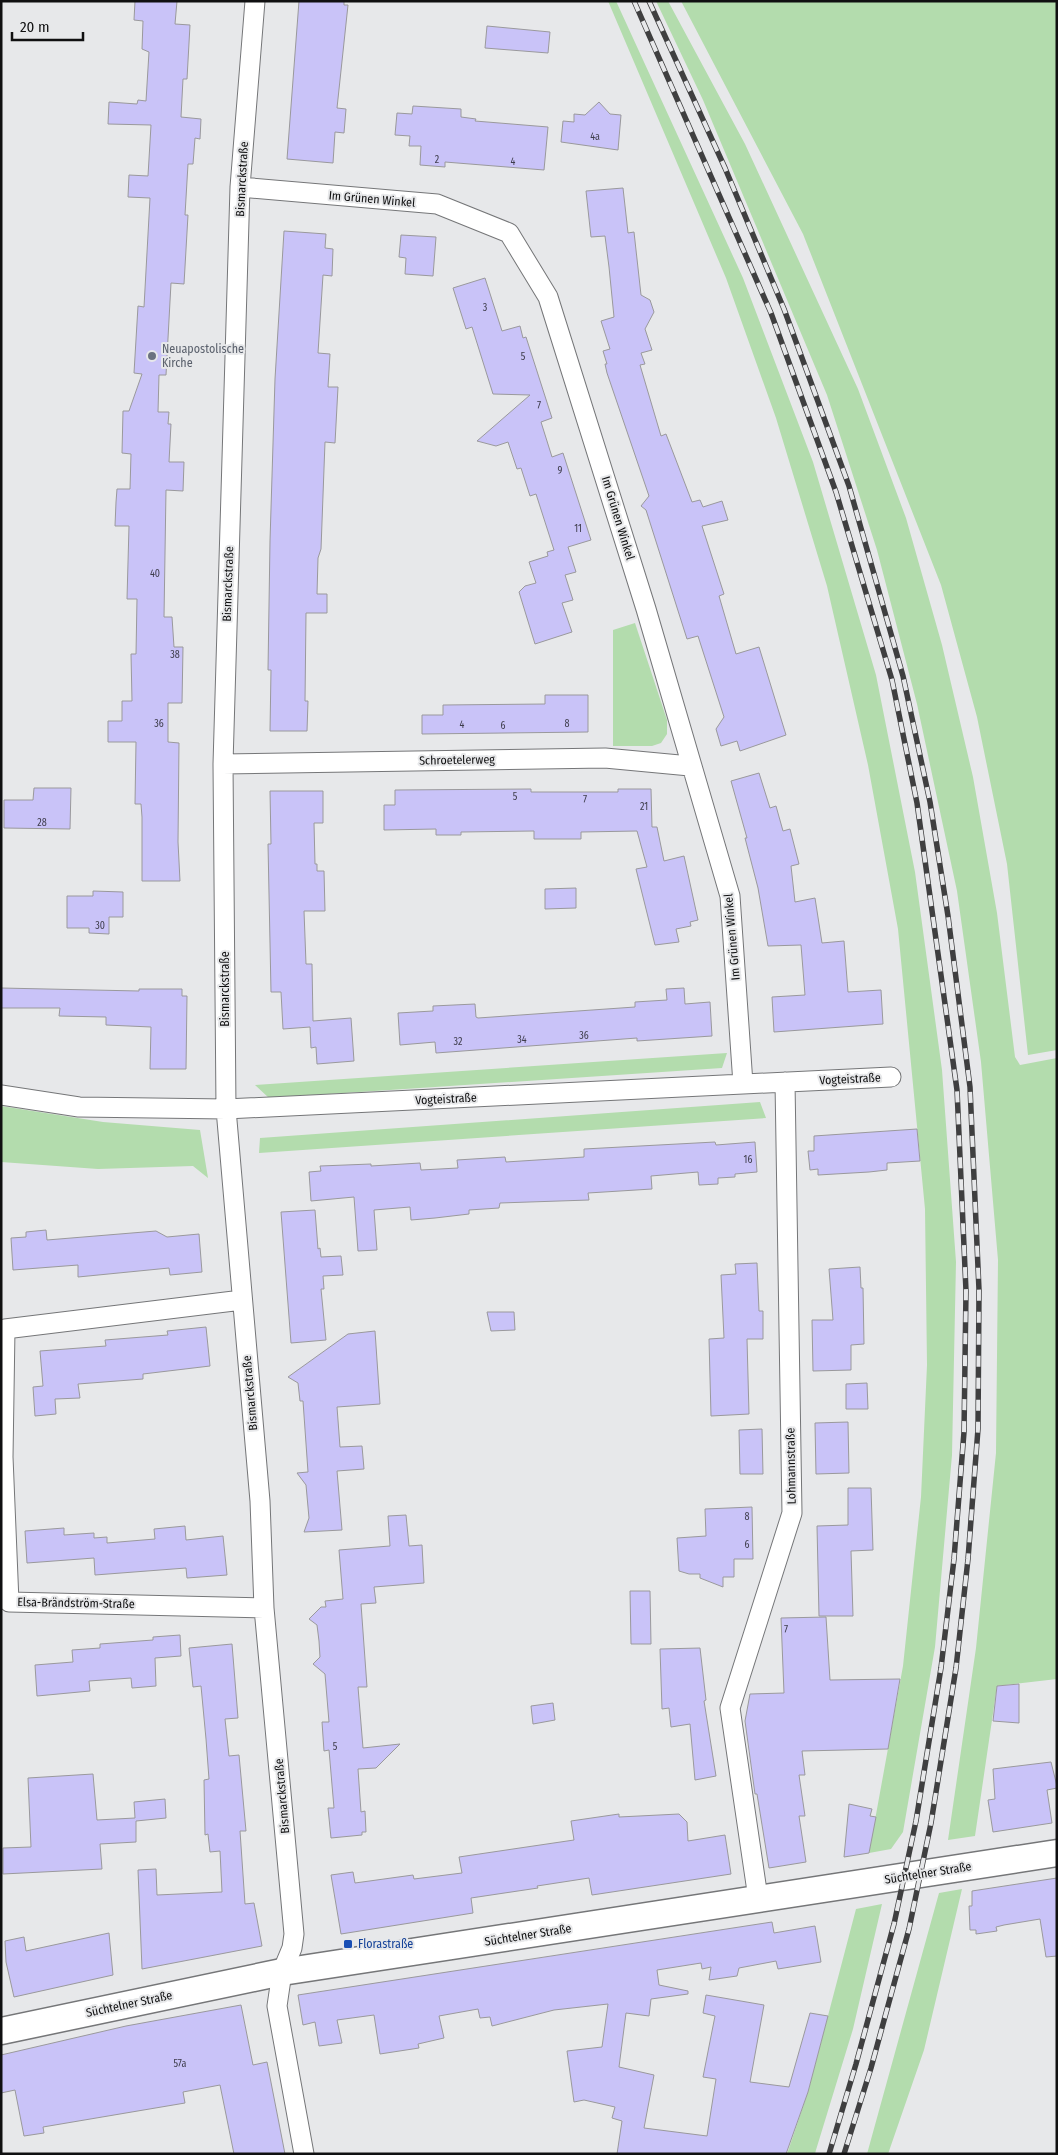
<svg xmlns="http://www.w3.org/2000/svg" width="1058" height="2155" viewBox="0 0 1058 2155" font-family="'Fira Sans Condensed',sans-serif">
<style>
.green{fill:#b3dcad}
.building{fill:#c9c3f8;stroke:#9a999c}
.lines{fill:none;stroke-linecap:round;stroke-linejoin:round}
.street-casing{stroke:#757678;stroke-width:21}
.secondary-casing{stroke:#757678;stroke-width:29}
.street{stroke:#fff;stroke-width:19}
.secondary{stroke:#fff;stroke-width:26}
.rail-casing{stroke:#3f3f40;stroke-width:5.5}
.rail{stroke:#e7e8ea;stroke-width:4;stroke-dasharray:11;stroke-linecap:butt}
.worship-dot{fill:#6b7280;stroke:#e7e8ea;stroke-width:2}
.transit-dot{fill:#1a4fb4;stroke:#e7e8ea;stroke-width:2}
.labels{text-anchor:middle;stroke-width:4;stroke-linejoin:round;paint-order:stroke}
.number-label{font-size:10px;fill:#3e3d4b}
.street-label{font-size:12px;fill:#101011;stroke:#e7e8ea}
.worship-label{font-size:12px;fill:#5b616d;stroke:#e7e8ea;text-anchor:start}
.transit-label{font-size:12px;fill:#164399;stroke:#e7e8ea;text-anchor:start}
</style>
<rect width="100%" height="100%" fill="#e7e8ea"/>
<path class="green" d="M608,1H616L743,278L813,462L876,675L915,872L942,1070L956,1262L952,1455L935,1647L903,1832L891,1849L869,1853L903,1666L921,1497L927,1365L925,1209L898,929L868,765L827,586L776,418L726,278Z
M656,1H668L745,144L858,389L906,518L942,645L973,777L997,913L1015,1057L1020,1065L1057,1058V1679L997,1686L975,1836L948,1840L976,1648L996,1453L998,1260L981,1062L957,891L917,704L877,550L827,395L703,100Z
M681,1H1057V1050L1028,1055L1007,864L977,717L941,585L803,234Z
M635,623L667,720V734L661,743L652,746H613V630Z
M727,1053L722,1068L269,1098L255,1085Z
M760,1102L766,1118L259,1153L260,1138Z
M1,1106L103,1122L200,1130L208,1178L193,1166L98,1169L1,1162Z
M962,1889L924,2050L888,2154H867L939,1893Z
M882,1904L853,2029L816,2150L815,2154H787L808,2092L856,1909Z"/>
<path class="building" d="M135,1H177L175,24L190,25L187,79H183L181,117L201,119L200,139L195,138L193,164H188L185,215H188L184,284L171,283L166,375H159L158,412H169L168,424H171L169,462H184L183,491L166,490L164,617H172L174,647H183L182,703H168V742L179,743L178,842L180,881H142V817L141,804H135L136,742H108V721H122V701H132L131,654H136L137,599H127L129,526H115L116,502L117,489H130L131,454L122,453L123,411H129L142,374L134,373L138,306L144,307L150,198L128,197L129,175L148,176L151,125L108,124L109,102L137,104L138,100L146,101L149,52L142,49L143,21L134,20Z
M299,1H344V5H348L337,108L346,109L344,133L335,132L333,163L287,159Z
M487,26L550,32L548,53L485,48Z
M599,102L610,114L621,115L618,150L561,142L563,121L574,122V114L585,115Z
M413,106L461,109V117L476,119L475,121L548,127L544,170L445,162V167L420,165L421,146H409L410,136L395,135L397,113L412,114Z
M623,188L628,233L634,232L641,295L650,300L654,312L645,329L652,350L641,353L645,364L640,365L661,436L666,434L692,502L700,500L703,507L722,501L728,520L702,526L724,594L719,596L736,654L759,647L786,735L740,751L737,741L721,746L716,729L724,717L698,636L687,639L646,510L641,506L649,496L607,373L605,364H607L603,351L610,349L601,321L614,317L609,267L605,236L591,237L586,191Z
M284,231L326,234L325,248L333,249L332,276L323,275L318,353L330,354L328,387H338L335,443L325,442L321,549L318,558L317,594H327V613H306L305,701H308L307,731H270L271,670H268L270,541L275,379Z
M401,235L436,237L433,276L405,274L406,258L399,257Z
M485,278L502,331L520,326L523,338L526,337L552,418L541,422L552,457L563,453L591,540L568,547L576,572L565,575L573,600L562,603L572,632L535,644L519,592L525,586L536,583L529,562L548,556L547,552L554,550L536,494L530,496L521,468L517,469L508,442L496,446L477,441L530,395L493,394L472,327L466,329L453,288Z
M545,695H588V732L422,734V715H443V705L545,704Z
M759,773L770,808L776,806L783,831L790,829L799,864L791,866L795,902L815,898L822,943L844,941L848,992L881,990L883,1024L774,1032L772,997L805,995L801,945L768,946L758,888L745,838H747L731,781Z
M34,788H71L70,829L4,828V800H33Z
M531,789V792H618V789H651L652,827H657L664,861L684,856L698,920L690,922L691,926L676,929L679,942L655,945L636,869L647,867L637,831L581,832V839H534V831L461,832V835H436V829L384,830V805H395V790Z
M270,791H323V823H314L315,864H317V871H324L325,911H304L306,964H312L313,1021L351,1018L354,1061L317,1064L316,1047L311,1048L310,1027L283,1029L281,992H271L268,844H271Z
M576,888V908L545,909V889Z
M93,891L123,892V917H109V934L89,933V928H67V896H93Z
M1,988L139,991V989H182V996H187L186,1069H150L151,1027L106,1025V1017L59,1016L60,1008H1Z
M684,988L685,1004L710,1002L712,1036L637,1041V1038L436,1053L435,1042L400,1045L398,1013L433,1011V1006L475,1004L476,1017L478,1018L635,1007V1002L667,1000L666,989Z
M917,1129L920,1161L887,1163V1170L869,1172L818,1175V1169L810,1170L808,1151H814V1136Z
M715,1142L716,1145L755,1142L757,1172L735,1174V1177L718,1178V1184L699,1185L698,1172L651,1176L652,1189L588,1193L589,1200L500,1203L499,1208L469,1210V1214L435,1218L411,1220L410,1207L374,1210L377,1250L358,1251L354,1197L311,1201L309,1172L321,1171L320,1166L371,1164V1166L420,1163L421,1170L458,1168L457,1160L505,1157L506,1162L584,1157V1149Z
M315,1210L318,1249L320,1248L321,1257L341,1256L343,1275L323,1276L324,1289H321L326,1340L291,1343L281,1212Z
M46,1230L47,1240L156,1231L167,1237L199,1234L202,1272L170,1275L169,1268L78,1277V1265L13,1270L11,1238L26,1237V1232Z
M757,1263L759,1311H763V1339H747L749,1414L711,1416L709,1339L724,1338L721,1275L736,1274L735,1264Z
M860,1267L861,1288H863L864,1344L851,1345V1370L813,1371L812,1320H833L829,1269Z
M487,1312H514L515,1330L491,1331Z
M206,1327L210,1366L143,1374V1379L78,1384L80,1398L55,1399L56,1414L35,1416L33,1387L43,1386L40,1351L106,1346L105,1340L168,1335L167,1331Z
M375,1331L380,1404L337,1407L340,1447L362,1446L364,1469L337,1471L342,1530L304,1532L309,1518L306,1485L297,1473L308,1472L303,1401H300L298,1383L288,1377L348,1334Z
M867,1383L868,1409H846V1384Z
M848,1422L849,1473L816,1474L815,1423Z
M762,1429L763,1474H740L739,1430Z
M848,1488H871L873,1550L851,1551L853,1616H819L817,1526L848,1525Z
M752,1507L753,1559H734V1577H723V1587L700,1578V1574H689L679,1571L677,1538L706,1536L705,1509Z
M406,1515L409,1546L422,1545L424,1583L374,1587L376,1603L361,1604L367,1687H358L363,1748L400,1744L376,1768L358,1769L361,1812L365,1811L366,1832H362V1835L331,1838L328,1808H334L329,1750L324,1751L322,1722H329L325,1674L313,1664L320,1657L319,1641L317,1625L309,1619L321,1607H326L325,1601L343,1599L339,1550L390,1546L388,1516Z
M185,1526L186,1540L223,1536L227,1575L187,1578L186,1568L95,1575L94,1558L27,1563L25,1531L64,1528V1535L94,1533V1538L107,1537V1543L155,1539L154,1529Z
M630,1591H650L651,1644H631Z
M826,1617L830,1680L900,1679L888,1749L802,1751L805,1775H799L805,1816H799L806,1862L769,1868L757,1794H755L745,1721L750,1694L784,1693L781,1618Z
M180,1635L181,1656L155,1658L156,1686L132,1688L131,1678L89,1681L90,1691L37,1696L35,1665L73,1662L72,1650L100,1648V1644L153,1640V1637Z
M232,1644L238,1718L225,1719L229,1756L239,1755L246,1831H240L245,1904L254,1903L262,1946L142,1969L138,1870L156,1869L157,1895L222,1892L220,1851L210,1852L208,1834L205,1835L204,1780L209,1779L206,1739L201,1686L193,1687L189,1648Z
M700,1648L706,1700L704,1701L716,1776L695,1780L690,1724L671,1727L669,1708L662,1709L660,1649Z
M1019,1684V1723L993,1721L997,1686Z
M553,1703L555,1720L533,1724L531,1706Z
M1051,1762L1057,1786V1788L1047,1790L1052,1823L993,1832L988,1800L995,1799L993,1769Z
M93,1774L97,1820L135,1818L134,1802L165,1799L166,1818L136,1821V1842L100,1844L102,1869L3,1874V1848L31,1847L28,1778Z
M849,1804L872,1809L870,1816L876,1817L869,1853L844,1857Z
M619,1814V1817L679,1814L687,1822L688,1841L725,1835L731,1874L592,1895L589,1878L537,1886L538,1888L471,1898L473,1913L341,1934L331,1875L353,1872L355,1883L413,1875L414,1879L462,1873L459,1857L574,1840L571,1821Z
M1057,1878V1956L1046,1957L1040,1919L1004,1925L996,1927L997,1931L976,1934V1930H970L969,1906H972V1891Z
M772,1922L774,1933L815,1926L821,1962L778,1969L776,1961L739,1968L737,1976L709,1980L711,1967L702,1969L701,1963L657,1970L659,1985L688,1991V1994L651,1999L649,2016L626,2013L619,2067L654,2075L644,2128L707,2136L716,2079L703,2077L715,2016L703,2013L706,1995L764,2005L750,2082L789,2087L810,2013L828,2016L808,2092L786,2154H617L622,2121L612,2118L615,2107L584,2100L574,2102L567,2051L602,2047L608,2004L554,2010L492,2026L490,2017L480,2018L478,2009L439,2016L444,2038L418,2044L419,2048L380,2054L374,2015L337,2020L342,2043L319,2046L315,2022L303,2025L298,1995Z
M109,1933L113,1975L14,1997L6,1962L5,1941L24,1937L26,1951Z
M241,2005L253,2065L267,2062L285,2154H234L220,2085L183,2092L185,2103L43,2127L44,2133L24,2136L15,2090L1,2093V2055L126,2026Z"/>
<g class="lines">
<g class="street-casing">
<path id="street" d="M255,1L240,187L223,764L226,1109L260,1501L264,1608L294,1934L292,1948L282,1972L277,2006L304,2154
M240,187L437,204L509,233L548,297L646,609L730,896L743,1084
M223,764L605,758L690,766
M1,1095L79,1107L226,1109L891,1077
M242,1300L5,1329L3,1457L9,1602L264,1608
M758,1898L730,1708L792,1513L785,1082"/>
</g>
<g class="secondary-casing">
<path id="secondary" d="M1,2031L282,1972L1057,1853"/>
</g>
<use href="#street" class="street"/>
<use href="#secondary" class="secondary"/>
<g class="rail-casing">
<path id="rail" d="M634,1L771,313L836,492L892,680L917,803L957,1090L966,1291L964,1432L954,1559L941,1668L916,1821L894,1924L856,2064L829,2154
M649,1L725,168L784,309L849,486L903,676L930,802L948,916L970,1087L979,1290L978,1429L968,1559L956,1668L931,1823L909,1929L871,2068L844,2154"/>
</g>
<use href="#rail" class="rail"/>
</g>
<circle class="worship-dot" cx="152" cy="356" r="5"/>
<rect class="transit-dot" x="343" y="1939" width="10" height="10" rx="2.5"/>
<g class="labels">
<g class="number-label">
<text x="595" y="140">4a</text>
<text x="437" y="163">2</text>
<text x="513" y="165">4</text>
<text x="485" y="311">3</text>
<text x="523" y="360">5</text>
<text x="539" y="409">7</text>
<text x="560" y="474">9</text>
<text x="578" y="532">11</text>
<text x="155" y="577">40</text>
<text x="175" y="658">38</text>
<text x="159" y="727">36</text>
<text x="567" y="727">8</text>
<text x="462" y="728">4</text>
<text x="503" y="729">6</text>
<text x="515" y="800">5</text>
<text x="585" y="803">7</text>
<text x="644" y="810">21</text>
<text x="42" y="826">28</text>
<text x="100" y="929">30</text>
<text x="584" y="1039">36</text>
<text x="522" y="1043">34</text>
<text x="458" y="1045">32</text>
<text x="748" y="1163">16</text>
<text x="747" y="1520">8</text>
<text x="747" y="1548">6</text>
<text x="786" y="1633">7</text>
<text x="335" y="1750">5</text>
<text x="180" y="2067">57a</text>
</g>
<g class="street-label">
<text transform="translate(242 179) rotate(-87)" y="4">Bismarckstraße</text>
<text transform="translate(372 199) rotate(5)" y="4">Im Grünen Winkel</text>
<text transform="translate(618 518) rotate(73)" y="4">Im Grünen Winkel</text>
<text transform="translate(228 584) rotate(-88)" y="4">Bismarckstraße</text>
<text transform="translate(457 760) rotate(-1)" y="4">Schroetelerweg</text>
<text transform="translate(732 937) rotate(-95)" y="4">Im Grünen Winkel</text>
<text transform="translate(225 989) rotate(-90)" y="4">Bismarckstraße</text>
<text transform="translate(850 1079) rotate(-3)" y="4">Vogteistraße</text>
<text transform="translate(446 1099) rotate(-3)" y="4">Vogteistraße</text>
<text transform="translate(250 1393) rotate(-95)" y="4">Bismarckstraße</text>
<text transform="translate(791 1466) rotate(-91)" y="4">Lohmannstraße</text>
<text transform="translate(76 1603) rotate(1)" y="4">Elsa-Brändström-Straße</text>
<text transform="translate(282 1796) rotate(-95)" y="4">Bismarckstraße</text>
<text transform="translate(928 1873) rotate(-9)" y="4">Süchtelner Straße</text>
<text transform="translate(528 1935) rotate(-9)" y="4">Süchtelner Straße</text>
<text transform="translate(129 2004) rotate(-12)" y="4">Süchtelner Straße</text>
</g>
<g class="worship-label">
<text x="162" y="353">Neuapostolische<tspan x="162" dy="14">Kirche</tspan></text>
</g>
<g class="transit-label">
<text x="358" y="1948">Florastraße</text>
</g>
</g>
<rect width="1058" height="2155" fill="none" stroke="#101011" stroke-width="5"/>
<path d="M12 32v8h71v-8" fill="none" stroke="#101011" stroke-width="2.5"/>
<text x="20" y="32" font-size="15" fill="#101011" stroke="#e7e8ea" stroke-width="4" paint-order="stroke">20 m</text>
</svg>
